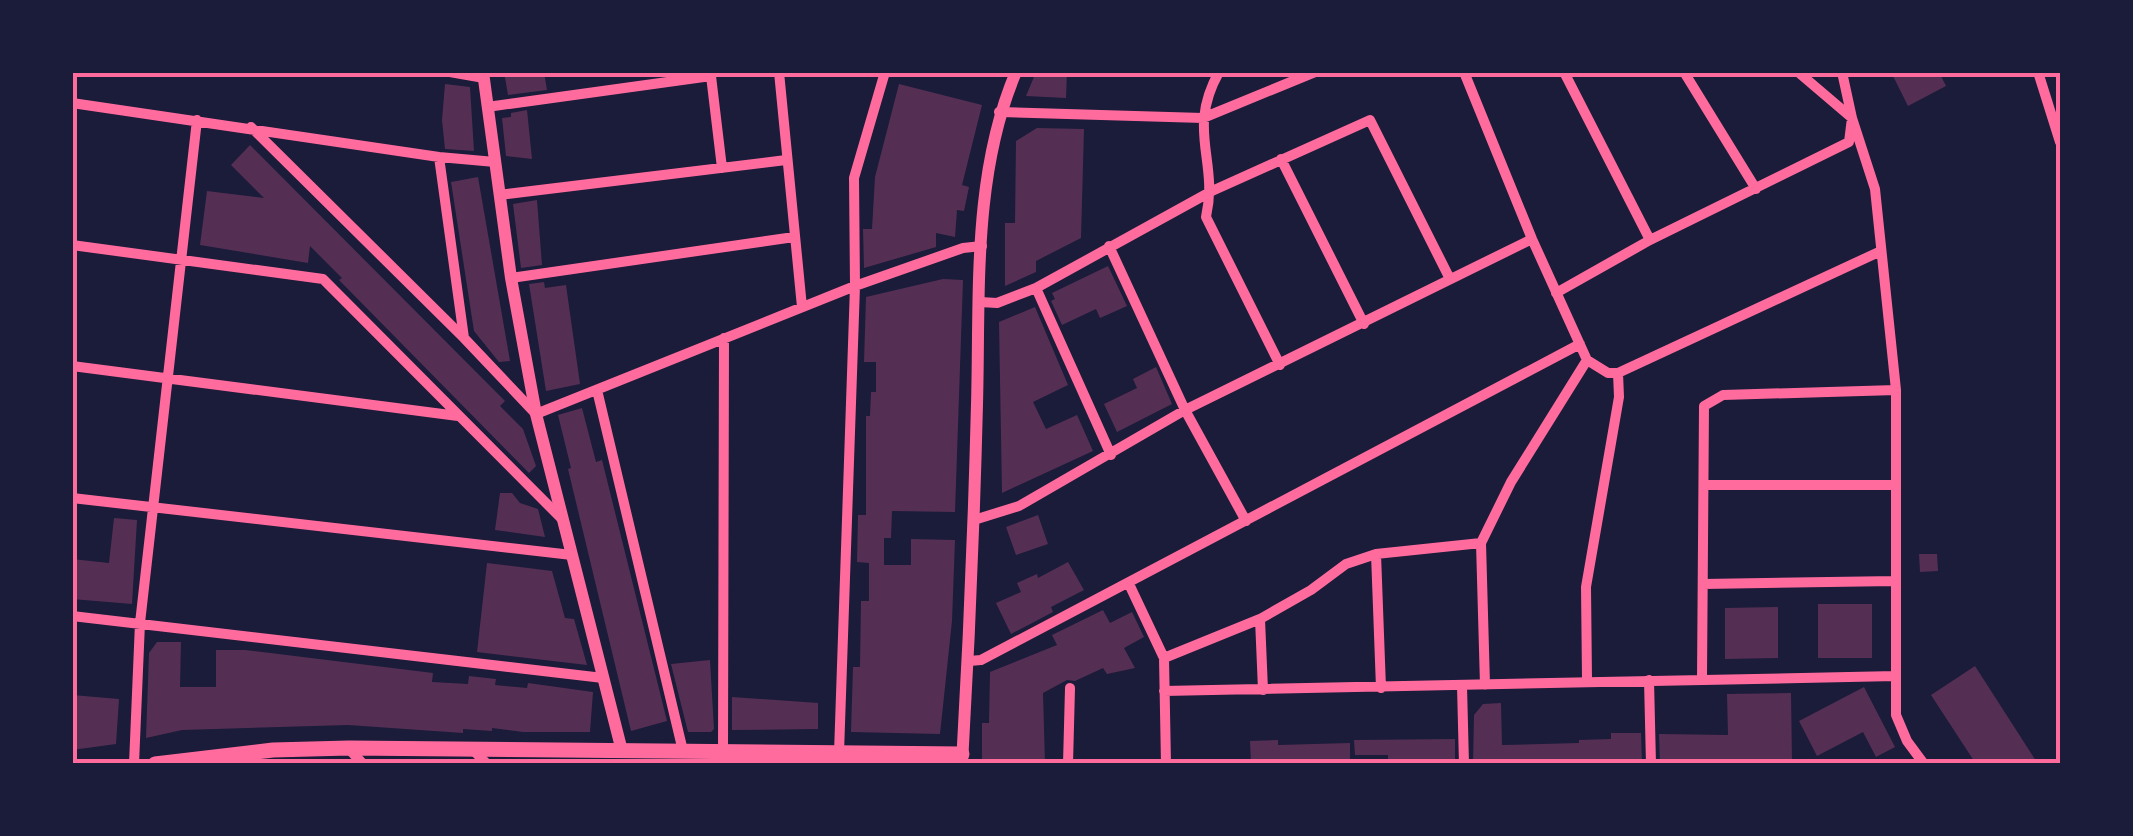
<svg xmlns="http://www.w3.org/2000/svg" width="2133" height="836" viewBox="0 0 2133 836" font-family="Lato,sans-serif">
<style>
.building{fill:#542f53}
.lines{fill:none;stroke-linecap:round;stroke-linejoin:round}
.minor{stroke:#ff6b9d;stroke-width:10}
.tertiary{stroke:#ff6b9d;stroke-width:12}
.secondary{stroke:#ff6b9d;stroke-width:15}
.neatline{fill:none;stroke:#ff6b9d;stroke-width:4}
</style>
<rect width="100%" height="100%" fill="#1b1b3a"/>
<path class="building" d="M504,72H544L547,90L508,95Z
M1036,72H1067L1066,98L1026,96Z
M1891,72H1939L1946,86L1908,106Z
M445,84L470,87L474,151L445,149L442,120Z
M899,84L982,105L962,185L969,187L964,211L957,210L955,237L936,233V247L864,268L863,229H872L875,177Z
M527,110L532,159L506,156L502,118L511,117V113Z
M1037,128L1084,129L1081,238L1036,261V272L1005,286V223H1015L1016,141Z
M250,145L505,401L500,406L523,429L536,466L529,473L339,280L342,278L310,246L308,263L200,245L207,191L264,198L231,165Z
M478,177L510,361L499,362L474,331L451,182Z
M537,200L542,265L521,268L513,204Z
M1108,266L1127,306L1100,318L1096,309L1062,325L1051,301L1055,299L1052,293Z
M943,279L963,280L955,512L892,511L891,538H884V565H911V539L955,540L952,621L940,734L851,732L853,667H860L861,601H869V563L857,562L858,515H866V416H870L871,392H876V362H864L866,297Z
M544,282L545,288L566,285L580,384L546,391L529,284Z
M1035,307L1068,385L1033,402L1046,429L1077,415L1093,451L1002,493L999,322Z
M1156,367L1172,404L1117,432L1104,404L1137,388L1133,379Z
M582,408L596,462L602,460L667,721L631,731L568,469L571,468L558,415Z
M500,493H512L520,503L538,509L545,537L495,530Z
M1038,515L1048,544L1016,555L1006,527Z
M114,518L137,520L132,604L72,599V559L109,563Z
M1919,554H1937L1938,571L1920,572Z
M1068,562L1084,590L1051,607L1053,612L1011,634L996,603L1021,592L1017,583L1037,574L1038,578Z
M487,563L552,571L565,618L574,619L587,665L477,652Z
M1818,604H1872V658H1818Z
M1778,607V658L1725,659V608Z
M1103,610L1110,623L1132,612L1144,637L1124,648L1135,668L1107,674L1103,668L1075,681L1067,680L1043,693L1045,764H982V723H989L990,672L1057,645L1052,635Z
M157,642H181L180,687H216V650H245L433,673L432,682L468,684L469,676L496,679L495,685L527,688L528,683L593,692L590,732H523L492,728V731L463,729V733L348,725L182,730L146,738L149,653Z
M710,660L714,729L711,732H688L671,664Z
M1975,666L2038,764H1976L1931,695Z
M1864,687L1895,747L1876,757L1863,732L1817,756L1799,721Z
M1791,693L1792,761L1660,764L1659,734L1728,735L1727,694Z
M72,695L119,699L116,744L72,750Z
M732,697L818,703V729L732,730Z
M1501,703L1502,745L1579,743V740L1611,739V733H1641L1642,764H1473L1474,715L1483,704Z
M1455,739V764H1388V755H1355L1354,740Z
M1278,740V745L1350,743V764H1251L1250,741Z"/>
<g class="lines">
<path class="minor" d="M450,72L484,78
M779,72L802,307
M1219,72C1186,131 1219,160 1206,217L1280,365
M1464,72L1532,239L1587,360L1608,373H1618
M1564,72L1650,240
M1684,72L1756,189
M1798,72L1852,118L1875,189L1896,390V715L1907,741L1924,764
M2038,72L2060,142
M72,103L439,157L495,162
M487,107L711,76L722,168
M999,112L1203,118L1315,72
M251,127L464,338L536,414L855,286L963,248L982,246
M439,157L464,338
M1281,159L1364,324
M499,195L786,160
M72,245L323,279L561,518
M1109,246L1185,410L1246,521
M511,278L794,237
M1036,288L1111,455
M1556,293L1650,240L1849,142L1852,118L1842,72
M980,302L997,303L1036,288L1212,191L1370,120L1450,279
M72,366L458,416
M1618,373L1881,251
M597,390L683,751
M1704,485H1896
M72,498L572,555
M974,520L1019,506L1185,410L1532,239
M1376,554L1381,688
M1129,584L1164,658L1166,764
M1703,584L1896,581
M72,616L603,678
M1260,619L1263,690
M1164,658L1260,619L1311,590L1346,564L1376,554L1481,543
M969,661L981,660L1580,344
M1702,678L1704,406L1723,395L1896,390
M1587,680L1586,587L1619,397L1618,373
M1649,680L1651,764
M1485,685L1481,543L1511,482L1587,360
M1462,686L1464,764
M1164,691L1896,676
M349,749L363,764
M473,750L487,764
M723,752L724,338
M839,753L855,286L854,178L885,72
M134,764L140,623L197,120
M1068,764L1070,688"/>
<path class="tertiary" d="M483,72L511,278L536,414L622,751
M962,764C969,644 974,524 977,404C980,294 972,175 1016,72"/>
<path class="secondary" d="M155,764L273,750L349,748L962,754"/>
</g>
<rect width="2133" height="836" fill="none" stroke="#1b1b3a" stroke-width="150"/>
<rect x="75" y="75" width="1983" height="686" class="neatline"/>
</svg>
